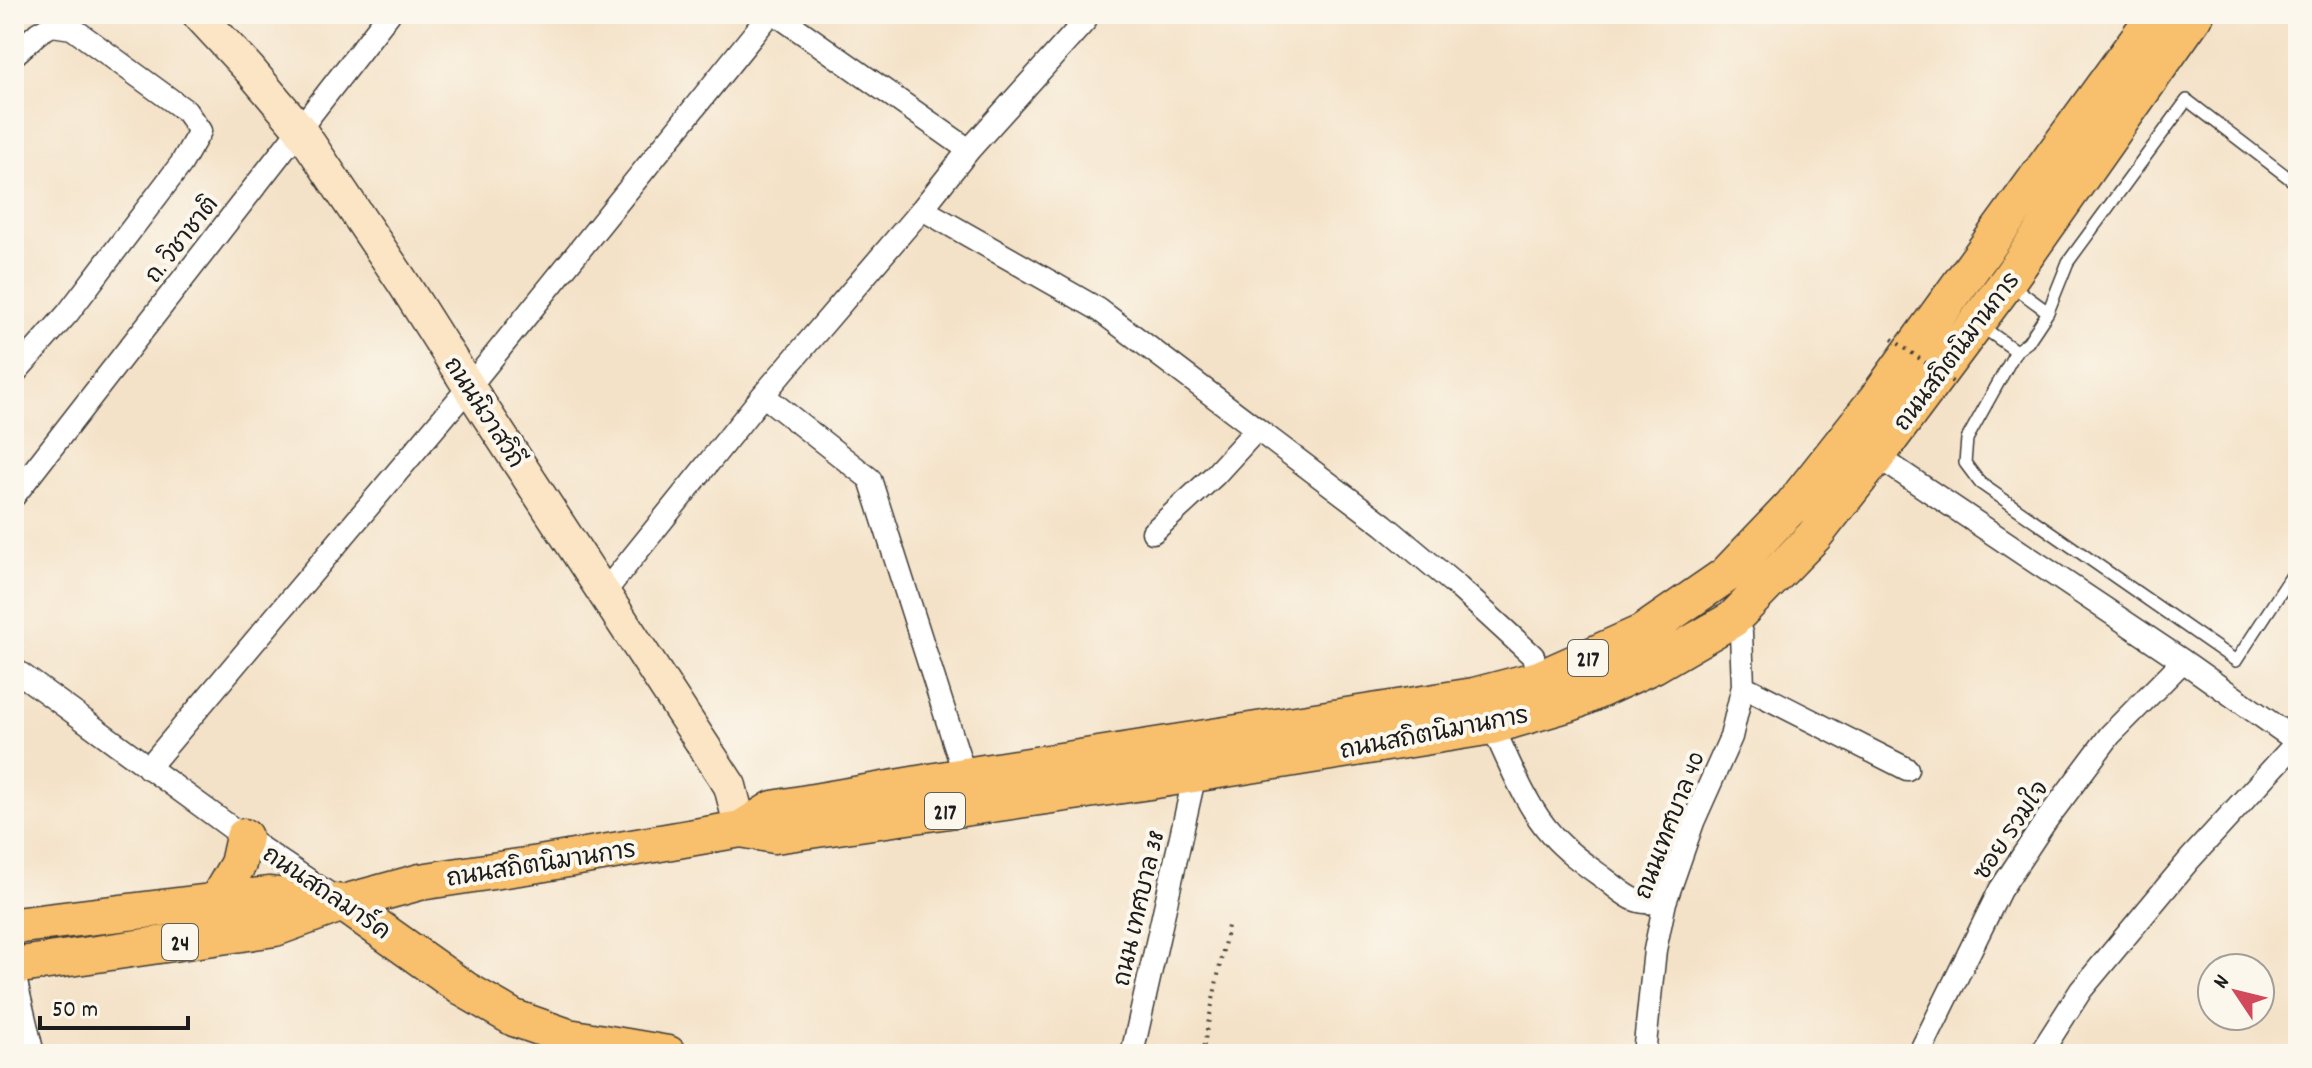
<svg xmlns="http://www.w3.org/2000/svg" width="2312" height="1068" viewBox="0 0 2312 1068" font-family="Dekko,'Playpen Sans Thai',sans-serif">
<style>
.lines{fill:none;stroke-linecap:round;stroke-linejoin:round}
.service-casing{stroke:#3c3a36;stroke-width:14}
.minor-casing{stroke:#3c3a36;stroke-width:25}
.secondary-casing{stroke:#3c3a36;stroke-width:35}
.primary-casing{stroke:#3c3a36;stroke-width:39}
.path{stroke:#3c3a36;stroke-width:4;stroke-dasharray:2 6;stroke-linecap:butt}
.service{stroke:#fff;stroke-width:11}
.minor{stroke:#fff;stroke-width:22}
.secondary{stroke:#fce5c4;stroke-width:32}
.primary{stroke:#f8bf6c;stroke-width:36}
.path-bridge{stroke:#3c3a36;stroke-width:4;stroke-dasharray:2 6;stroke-linecap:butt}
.labels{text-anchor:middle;stroke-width:8;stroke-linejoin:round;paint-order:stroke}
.shield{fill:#fbf7ec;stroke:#5f5e5a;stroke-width:2}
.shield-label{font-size:22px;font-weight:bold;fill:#1c1c1c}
.street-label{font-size:24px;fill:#1c1c1c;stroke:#fbf7ec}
</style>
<rect width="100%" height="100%" fill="#fbf7ec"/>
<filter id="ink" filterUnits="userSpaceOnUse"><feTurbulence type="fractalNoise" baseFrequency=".0125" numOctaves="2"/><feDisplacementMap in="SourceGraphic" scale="16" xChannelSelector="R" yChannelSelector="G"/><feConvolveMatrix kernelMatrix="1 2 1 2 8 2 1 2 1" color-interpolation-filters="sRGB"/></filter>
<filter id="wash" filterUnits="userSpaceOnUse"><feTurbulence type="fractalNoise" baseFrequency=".006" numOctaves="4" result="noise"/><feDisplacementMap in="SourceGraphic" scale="32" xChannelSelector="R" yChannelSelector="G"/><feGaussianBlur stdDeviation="1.8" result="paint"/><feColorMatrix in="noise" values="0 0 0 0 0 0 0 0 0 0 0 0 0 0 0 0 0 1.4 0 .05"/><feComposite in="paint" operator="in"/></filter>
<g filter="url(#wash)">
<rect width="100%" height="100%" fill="#f4e2c8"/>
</g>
<g filter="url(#ink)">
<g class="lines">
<g class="service-casing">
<path id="service" d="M2298,185L2187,100L2068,262L2048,312L2028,342L2016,351L1967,439L1965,463L1980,483L2236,661L2298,566
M2011,285L2048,312
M1981,326L2016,351"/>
</g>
<g class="minor-casing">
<path id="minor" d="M776,14L969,150
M14,55L38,33L52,25L72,28L186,111L200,131L181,164L68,313L14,374
M922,209L1098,309L1384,525L1458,587L1533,656L1539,679
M763,395L870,479L965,776
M1877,456L2183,661L2298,742
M14,496L389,14
M1153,532L1214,476L1257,429
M603,594L763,395L922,209L969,150L1085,21V14
M14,669L244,837L335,898
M1743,686L1907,769
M1492,726C1509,761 1526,807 1552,835C1567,852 1586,865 1605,879C1629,897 1633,905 1665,902
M148,768L469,387L770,14
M14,974L33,1054
M1132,1054L1195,774
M1644,1054L1655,950L1665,902L1693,822L1731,737L1743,686L1741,633L1733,619
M1919,1054L2000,890L2045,822L2110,735L2183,661
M2040,1054L2081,990L2190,859L2297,742"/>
</g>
<g class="secondary-casing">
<path id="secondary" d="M198,14L250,70L299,128L402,281L469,387L730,786L741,829"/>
</g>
<g class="primary-casing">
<path id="primary" d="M741,829L773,809L965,776L1474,696L1539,679L1642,633L1726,575L1792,506L1875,401L2156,14
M216,902L238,864L244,837
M14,926L268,895L343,903L464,989L514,1018L568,1037L668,1054
M14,966L275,928L343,903L420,882L539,864L741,829L775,835L1150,781L1492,726L1573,702L1654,665L1733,619L1814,536L1877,456L2007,282L2196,14"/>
</g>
<path class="path" d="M1202,1054L1228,926"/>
<use href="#service" class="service"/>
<use href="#minor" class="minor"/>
<use href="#secondary" class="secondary"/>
<use href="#primary" class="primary"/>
<path class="path-bridge" d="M1892,339L1954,383"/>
</g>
</g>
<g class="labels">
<g class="shield">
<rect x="1568" y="640" width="40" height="36" rx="6"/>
<rect x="925" y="793" width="40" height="36" rx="6"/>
<rect x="162" y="924" width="36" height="36" rx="6"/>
</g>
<g class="shield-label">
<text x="1588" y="666">217</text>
<text x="945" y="819">217</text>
<text x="180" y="950">24</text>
</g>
<g class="street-label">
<text transform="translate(181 239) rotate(-52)" y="8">ถ. วิชาชาติ</text>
<text transform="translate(1956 351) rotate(-53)" y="8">ถนนสถิตนิมานการ</text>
<text transform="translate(485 412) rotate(57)" y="8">ถนนนิวาสวิถี</text>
<text transform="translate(1434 732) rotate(-11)" y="8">ถนนสถิตนิมานการ</text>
<text transform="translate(1669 825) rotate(-69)" y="8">ถนนเทศบาล 40</text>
<text transform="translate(2010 830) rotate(-56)" y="8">ซอย รวมใจ</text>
<text transform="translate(541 863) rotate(-9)" y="8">ถนนสถิตนิมานการ</text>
<text transform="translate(327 892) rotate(34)" y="8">ถนนสถลมาร์ค</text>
<text transform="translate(1138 908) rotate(-77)" y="8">ถนน เทศบาล 38</text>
</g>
</g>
<rect width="2312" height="1068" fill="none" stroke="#fbf7ec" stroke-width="48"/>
<g transform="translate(2236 992) rotate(305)"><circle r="38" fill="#fbf7ec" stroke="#a29f99" stroke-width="2"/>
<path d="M0-6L14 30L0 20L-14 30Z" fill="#d1495b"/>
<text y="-12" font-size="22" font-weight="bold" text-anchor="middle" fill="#1c1c1c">N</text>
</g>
<path d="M40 1016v12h148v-12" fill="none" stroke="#1c1c1c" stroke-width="4"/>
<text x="52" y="1016" font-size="24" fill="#1c1c1c" stroke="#fbf7ec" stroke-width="6" paint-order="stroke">50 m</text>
</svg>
